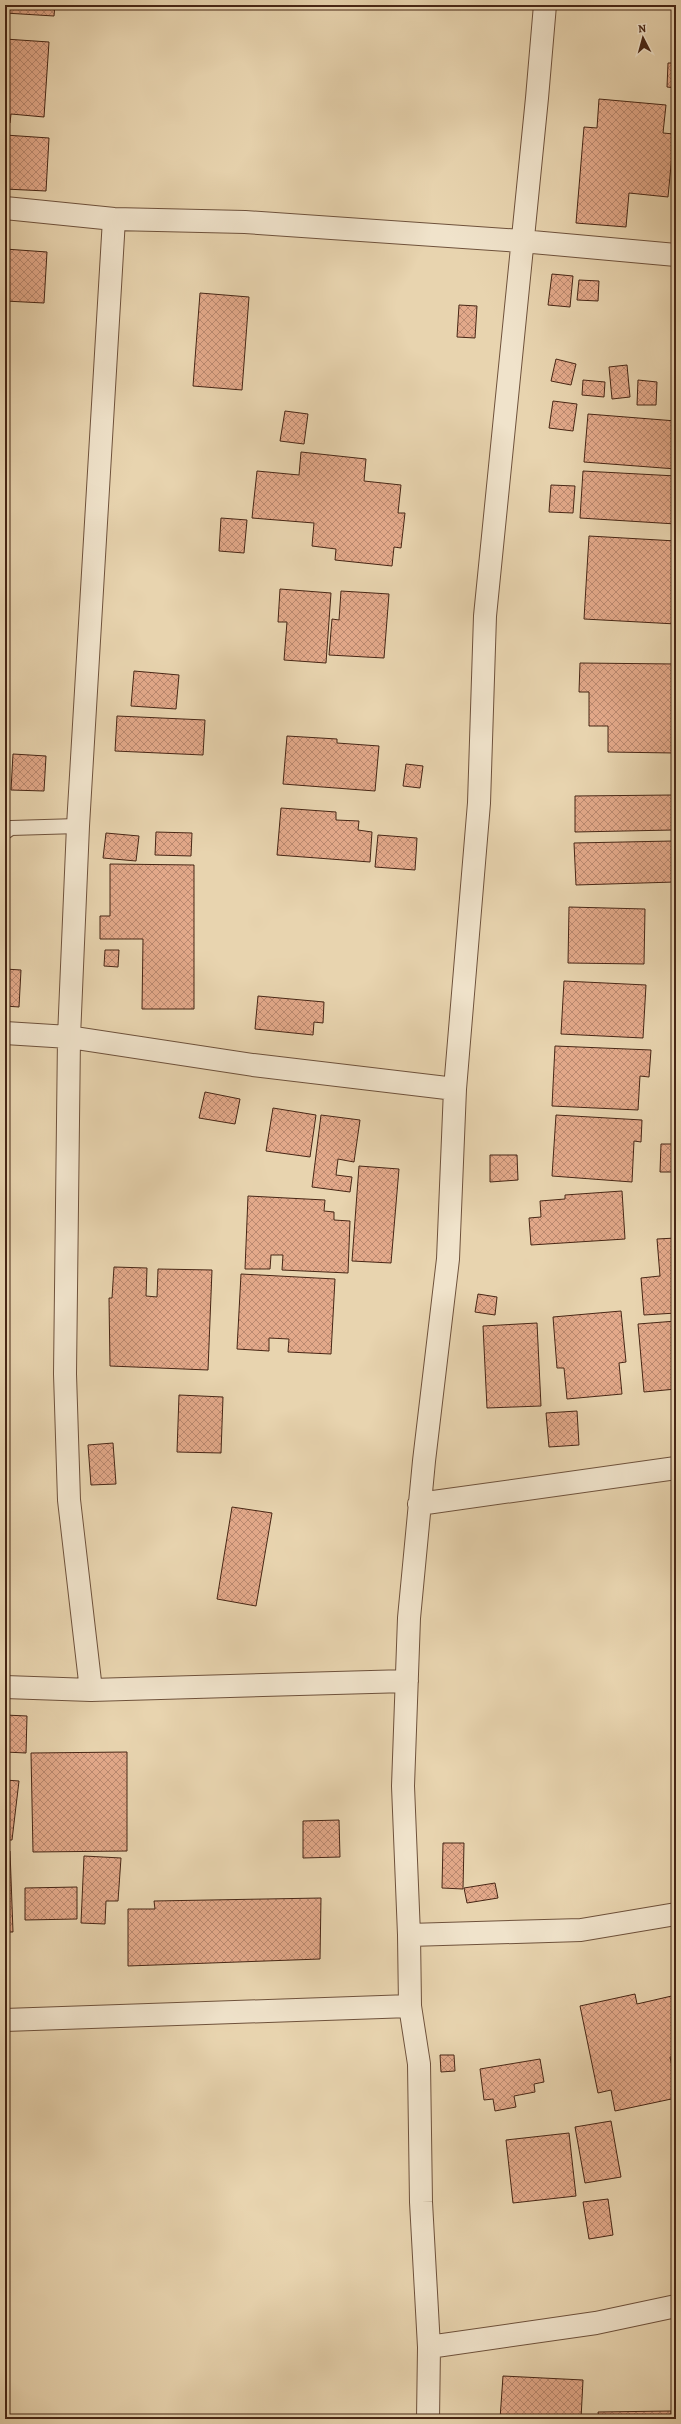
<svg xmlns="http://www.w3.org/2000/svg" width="681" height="2424" viewBox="0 0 681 2424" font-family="Alegreya,serif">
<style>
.building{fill:url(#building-cross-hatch);stroke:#472615}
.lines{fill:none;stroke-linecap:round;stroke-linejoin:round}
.service-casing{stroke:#6f523c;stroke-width:16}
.minor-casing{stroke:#6f523c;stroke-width:24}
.service{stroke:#f0e3cb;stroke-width:14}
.minor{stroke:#f0e3cb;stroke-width:22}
</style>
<defs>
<pattern id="building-cross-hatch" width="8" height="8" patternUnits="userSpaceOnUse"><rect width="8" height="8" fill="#e3a98a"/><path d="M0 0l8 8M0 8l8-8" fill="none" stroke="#ba8970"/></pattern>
</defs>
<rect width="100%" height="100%" fill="#e8d4af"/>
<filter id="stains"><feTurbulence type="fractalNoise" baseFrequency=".005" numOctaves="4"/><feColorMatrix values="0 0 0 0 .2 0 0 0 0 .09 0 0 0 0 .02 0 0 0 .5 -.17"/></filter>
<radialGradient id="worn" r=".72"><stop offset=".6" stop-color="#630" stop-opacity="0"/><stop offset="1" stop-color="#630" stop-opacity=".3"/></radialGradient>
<path class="building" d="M5,5H55L54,16L5,13Z
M5,39L49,42L44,117L11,114L10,123H5Z
M668,63H676V88L667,87Z
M599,99L666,105L663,133L674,134L668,197L629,193L626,227L576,223L584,127L597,128Z
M5,135L49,138L46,191L5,189Z
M5,249L47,252L44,303L5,301Z
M552,274L573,276L570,307L548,305Z
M579,280L599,281L598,301L577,300Z
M200,293L249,297L242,390L193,386Z
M459,305L477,306L475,338L457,337Z
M556,359L576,364L571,385L551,381Z
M627,365L630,397L612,399L609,367Z
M583,380L605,382L604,397L582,395Z
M638,380L657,382L656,405H637Z
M553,401L577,404L573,431L549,428Z
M285,411L308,414L304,444L280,441Z
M588,414L676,421V469L584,462Z
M301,452L366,459L364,481L401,485L398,513H405L401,548L394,547L392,566L335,560L336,549L312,546L314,523L252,518L257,471L299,475Z
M583,471L676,476V524L580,518Z
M551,485L575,486L573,513L549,512Z
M221,518L247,520L244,553L219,551Z
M589,536L676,541V624L584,619Z
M280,589L331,593L326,663L284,660L287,622H278Z
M341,591L389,594L384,658L329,655L332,619L339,620Z
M580,663L675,664L674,753L608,752V726H589V692H579Z
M134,671L179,675L176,709L131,706Z
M117,716L205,720L203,755L115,751Z
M287,736L337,739V743L379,746L375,791L283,784Z
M13,754L46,756L44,791L11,790Z
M406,764L423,766L420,788L403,786Z
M673,795V830L575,832V796Z
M281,808L336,812V820L359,821L358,830L372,832L370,862L277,855Z
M156,832L192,833L191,856L155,855Z
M106,833L139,836L136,861L103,858Z
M378,835L417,838L415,870L375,867Z
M673,841L675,882L576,885L574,843Z
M110,864L194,865V1009H142L143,939H100V916H110Z
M569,907L645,909L644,964L568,963Z
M105,950H119L118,967L104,966Z
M5,969L21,970L19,1007L5,1006Z
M564,981L646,985L643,1038L561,1034Z
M258,996L324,1002L323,1023L314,1022L313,1035L255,1029Z
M555,1046L651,1050L649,1077L640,1076L638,1110L552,1106Z
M205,1092L240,1099L235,1124L199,1118Z
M273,1108L316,1115L310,1157L266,1151Z
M321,1115L360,1120L354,1162L338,1159L336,1175L352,1177L350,1192L312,1187Z
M556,1115L642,1120L641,1142L634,1141L632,1182L552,1176Z
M661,1144H676L675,1172H660Z
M490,1155H517L518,1180L490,1182Z
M359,1166L399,1169L391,1263L352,1261Z
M622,1191L625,1239L531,1245L529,1218L541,1217L540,1201L565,1199V1195Z
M248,1196L325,1200L324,1211L334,1212V1220L350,1221L348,1273L282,1270L283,1255H271L270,1269H245Z
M676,1238V1313L644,1315L641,1278L660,1276L657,1239Z
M114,1267L147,1268L146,1296L157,1297L158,1269L212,1270L208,1370L110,1366L109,1298H112Z
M241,1274L335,1279L331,1354L288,1352L289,1339L269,1338V1351L237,1349Z
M478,1294L497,1297L495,1315L475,1312Z
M621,1311L626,1362L619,1363L622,1394L567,1399L564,1368H557L553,1317Z
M676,1321V1389L644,1392L638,1324Z
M537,1323L541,1406L487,1408L483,1326Z
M179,1395L223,1397L221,1453L177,1452Z
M577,1411L579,1445L549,1447L546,1413Z
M113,1443L116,1484L91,1485L88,1445Z
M232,1507L272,1513L256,1606L217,1599Z
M5,1715L27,1716L26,1753L5,1752Z
M127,1752V1851L33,1852L31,1753Z
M5,1780L19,1781L12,1840H5Z
M339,1820L340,1857L303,1858V1821Z
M443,1843H464L463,1889L442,1888Z
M10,1851L13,1932H5V1852Z
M84,1856L121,1858L118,1901H106L105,1924L81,1923Z
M495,1883L498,1898L467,1903L464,1888Z
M77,1887V1919L25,1920V1888Z
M321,1898L320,1959L128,1966V1909H155L154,1901Z
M635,1994L637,2004L676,1995V2056L670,2057L676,2085V2098L615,2111L611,2090L598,2093L580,2006Z
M440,2055H454L455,2071L441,2072Z
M540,2059L544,2082L534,2084L535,2092L514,2096L516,2107L495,2111L493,2099L484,2100L480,2069Z
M611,2121L621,2177L585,2183L575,2127Z
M569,2133L576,2196L513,2203L506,2140Z
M608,2199L613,2235L589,2239L583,2202Z
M503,2376L583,2380L581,2419H500Z
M671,2411V2419H599L598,2412Z"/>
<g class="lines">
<g class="service-casing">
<path id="service" d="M5,832L11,828L78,826"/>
</g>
<g class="minor-casing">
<path id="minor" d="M5,208L114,219L245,222L521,241L676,255
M5,1033L69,1037L253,1065L455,1089
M419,1504L676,1468
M5,1687L91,1690L407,1681
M91,1690L69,1500L65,1374L69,1037L78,826L114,219
M409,1935L403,1786L409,1618L424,1461L448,1259L455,1089L479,803L485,616L537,98L545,5
M5,2020L410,2006
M429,2347L596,2323L676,2306
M428,2419L429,2347L421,2202L419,2064L410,2006L409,1935L581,1930L676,1914"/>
</g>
<use href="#service" class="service"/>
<use href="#minor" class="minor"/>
</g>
<rect width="681" height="2424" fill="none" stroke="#e8d4af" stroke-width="20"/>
<rect x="6" y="6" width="669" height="2412" fill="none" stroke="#472615" stroke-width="2"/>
<rect x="10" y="10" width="661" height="2404" fill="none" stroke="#472615"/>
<g transform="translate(643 38) rotate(354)" stroke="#f0e3cb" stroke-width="3" paint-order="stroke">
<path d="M0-3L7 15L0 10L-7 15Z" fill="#472615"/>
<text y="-6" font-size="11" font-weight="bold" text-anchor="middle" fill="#472615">N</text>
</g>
<rect width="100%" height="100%" filter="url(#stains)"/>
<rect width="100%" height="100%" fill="url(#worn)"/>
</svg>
